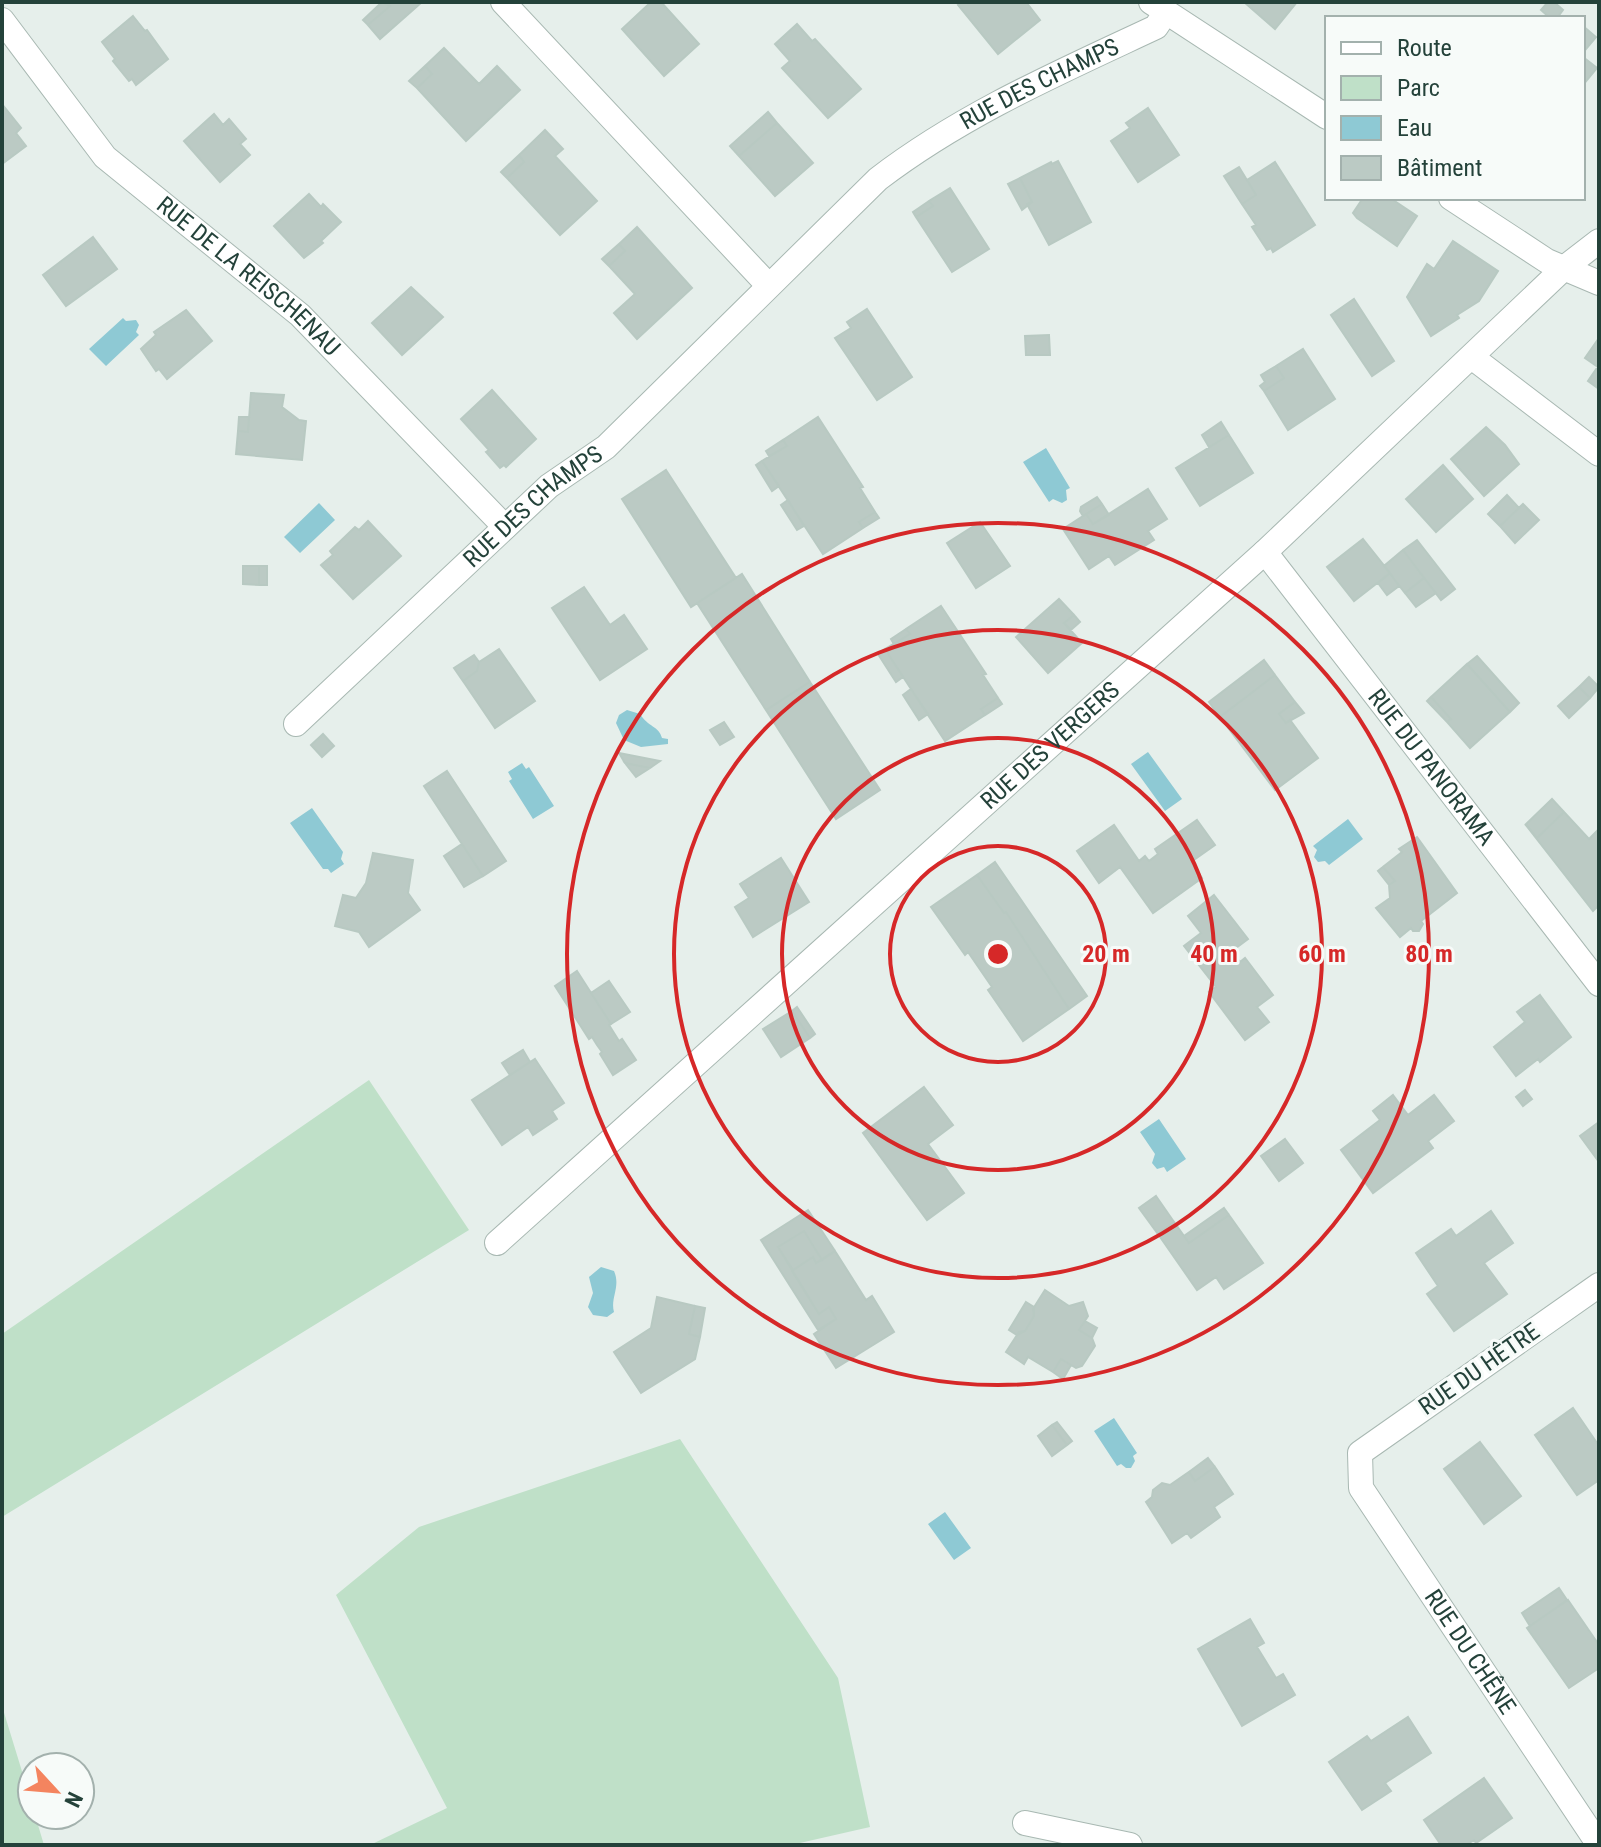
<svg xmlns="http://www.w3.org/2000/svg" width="1601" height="1847" viewBox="0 0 1601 1847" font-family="'Roboto Condensed',sans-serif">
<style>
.green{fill:#bfe0c8}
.water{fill:#8ec9d4}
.building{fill:#bbcac4;stroke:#b8c9c2;stroke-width:2}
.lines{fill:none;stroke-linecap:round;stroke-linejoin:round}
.minor-casing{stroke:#a8b8b2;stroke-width:26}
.minor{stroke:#fff;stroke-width:24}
.ring{fill:none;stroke:#d62828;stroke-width:4}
.labels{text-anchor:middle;stroke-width:6;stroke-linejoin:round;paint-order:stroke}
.street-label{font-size:24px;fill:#24423a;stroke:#f7fbf9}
.centre{fill:#d62828;stroke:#f7fbf9;stroke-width:4}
.ring-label{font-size:24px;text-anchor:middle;font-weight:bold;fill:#d62828;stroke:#f7fbf9;stroke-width:6;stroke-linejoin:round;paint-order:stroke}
</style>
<rect width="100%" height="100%" fill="#e6efeb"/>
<path class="green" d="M369,1080L469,1230L2,1517V1334Z
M680,1439L838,1678L870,1827L791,1845H370L447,1808L336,1595L419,1527Z
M2,1706L32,1804V1815H35L44,1845H2Z"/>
<path class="water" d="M123,318L126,321L136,320L139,325L136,332L139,335L106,366L89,349Z
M1046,448L1070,488L1066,490L1067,500L1062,503L1053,499L1049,502L1023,462Z
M319,503L335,520L300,553L284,537Z
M627,710L640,714C648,727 659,726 662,738L668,739V744L641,747L624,740L616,723L619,715Z
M1148,752L1182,799L1165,811L1131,764Z
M522,763L526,769L529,767L554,806L533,819L509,781L512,779L508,772Z
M312,808L343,852L341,859L344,864L331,873L328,869H323L290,823Z
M1348,819L1363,839L1329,865L1325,861L1318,862L1314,857L1317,850L1313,846Z
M1159,1119L1186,1159L1167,1172L1164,1167L1157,1169L1152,1163L1155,1154L1140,1132Z
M601,1267L614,1271C621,1287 610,1298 614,1312L607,1317L593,1315L588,1307L593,1293L589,1277Z
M1114,1418L1137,1453L1133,1456L1135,1461L1131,1468H1126L1121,1464L1117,1466L1094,1431Z
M945,1512L971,1548L954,1560L928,1524Z"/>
<path class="building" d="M382,2L390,6L368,25L363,20Z
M386,2H422L380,39L368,25L390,6Z
M651,2H661L699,44L664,76L622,29Z
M962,2H1026L1040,20L998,54L958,5Z
M1244,2H1297L1275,29Z
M1548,2H1554L1563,10L1557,18H1550L1541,10Z
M133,16L145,31L147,30L168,59L136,85L132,79L129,81L113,61L115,59L102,42Z
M797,24L812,41L815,39L861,89L828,118L782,68L790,61L775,44Z
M1583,26L1596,37L1586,49L1583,46Z
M444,48L479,84L497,66L520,90L466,141L417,88L432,74L425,66Z
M1583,57L1597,68L1583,85Z
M425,66L432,74L417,88L409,81Z
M2,104L21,128L16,133L26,146L2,164Z
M1148,108L1179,155L1138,182L1111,141L1130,128L1126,123Z
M768,112L777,123L739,156L730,146Z
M214,114L223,125L229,119L246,139L240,144L250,155L220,182L184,141Z
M777,123L813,163L775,196L739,156Z
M545,130L563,149L555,156L597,201L560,235L507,178L524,162L519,155Z
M519,155L524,162L507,178L501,172Z
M1058,161L1091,222L1049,245L1028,206L1027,204L1032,202L1020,178L1051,162L1052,164Z
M1275,162L1315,225L1273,252L1271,248L1267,250L1252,227L1256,225L1242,204L1256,195L1247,180Z
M1239,167L1256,195L1242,204L1224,176Z
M1020,178L1032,202L1022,210L1008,184Z
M950,188L989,249L952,272L916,217L933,206L929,201Z
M309,194L321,207L323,204L341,222L321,241L323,243L304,258L274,226Z
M1363,198H1390L1417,216L1397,246L1357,218L1353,213Z
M929,201L933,206L916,217L913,212Z
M637,227L692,288L637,339L614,313L635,294L609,266L625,251L619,244Z
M93,237L117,269L66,306L43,275Z
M1453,241L1498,271L1479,301L1457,315L1459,318L1431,336L1407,297L1427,264L1434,269Z
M619,244L625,251L609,266L602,259Z
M411,287L443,317L402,355L372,323Z
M1354,299L1394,361L1372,376L1331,315Z
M867,309L912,377L877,400L835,338L851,328L847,322Z
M186,310L212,341L167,379L159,369L156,371L141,349L156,335L154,332Z
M1049,335L1050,355H1026L1025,336Z
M1599,338V365L1598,367L1585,358Z
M1303,349L1335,399L1288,430L1264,391L1284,378L1276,366Z
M1599,365V389L1588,381Z
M1276,366L1284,378L1264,391L1260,386L1265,382L1261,375Z
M492,390L536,439L506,467L504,465L500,468L486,452L489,450L461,419Z
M251,393L284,395L282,407L299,420L306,421L302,460L236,454L238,431L248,432Z
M239,417H249L248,432L238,431Z
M818,417L863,487L860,488L875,512L859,522L863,528L823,554L762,461L787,446L783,440Z
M1221,422L1229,435L1209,447L1202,435Z
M1486,427L1505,445L1519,464L1484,496L1451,459Z
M1229,435L1253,473L1200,506L1176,468Z
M783,440L787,446L769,456L766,451Z
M762,461L779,486L772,491L756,465Z
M1443,465L1473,499L1436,532L1406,499Z
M666,470L736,578L691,607L622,499Z
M1148,489L1167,519L1148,531L1154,540L1115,565L1109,556L1089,569L1063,529L1086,514L1093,524Z
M1507,495L1519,508L1500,526L1488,514Z
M1097,497L1102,504L1083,516L1080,511L1081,507Z
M788,500L804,526L797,530L781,505Z
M1102,504L1109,515L1093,524L1086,514Z
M1523,504L1539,520L1515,543L1500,526Z
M875,512L879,518L863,528L859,522Z
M368,521L401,556L353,599L321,565L333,555L330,551L355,527L359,530Z
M980,522L1010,566L976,588L947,543Z
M1363,539L1390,573L1354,601L1327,567Z
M1417,540L1455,589L1441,600L1403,550Z
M1403,550L1424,578L1405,593L1384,566Z
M243,566H259V585L243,584Z
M259,566H267V585H259Z
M1390,573L1399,586L1387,595L1378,583Z
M742,574L810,682L766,710L697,603Z
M1424,578L1436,593L1416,607L1405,593Z
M584,587L610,625L624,615L647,649L600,680L552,608Z
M1059,599L1074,615L1064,623L1082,643L1048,673L1016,637Z
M941,606L986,674L983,675L998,698L981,709L985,715L945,741L885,649L910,634L906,629Z
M1074,615L1080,622L1071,630L1064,623Z
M906,629L910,634L894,644L891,639Z
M499,649L535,701L495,728L463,681L477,671L479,662Z
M885,649L903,677L896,682L878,654Z
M474,655L479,662L477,671L463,681L454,668Z
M1477,656L1519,703L1510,712L1467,664Z
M1264,660L1275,675L1220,717L1209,702Z
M1467,664L1510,712L1470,748L1447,722L1451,719L1431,697Z
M1275,675L1295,702L1279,714L1286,723L1290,720L1318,758L1275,790L1220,717Z
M1589,677L1599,687L1590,698L1579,687Z
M810,682L880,790L836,819L766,710Z
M1579,687L1590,698L1569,718L1558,706Z
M911,689L928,714L919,720L903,695Z
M1431,697L1451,719L1447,722L1427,701Z
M998,698L1002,704L985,715L981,709Z
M1295,702L1304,713L1286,723L1279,714Z
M724,722L734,737L720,745L710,730Z
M323,734L334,746L322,757L311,745Z
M619,753L660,761L650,768L625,763Z
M625,763L650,768L636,777Z
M447,771L506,861L483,876L424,786Z
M1552,799L1564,812L1537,838L1526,824Z
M1564,812L1589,839L1599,829V905L1593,911L1525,824L1537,838Z
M1197,820L1215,845L1191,862L1202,878L1153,913L1120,867L1099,883L1077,851L1114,825L1139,861L1145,856L1149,861L1158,854L1155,849Z
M1417,837L1457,893L1421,921L1423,924L1419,931H1413L1411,928L1400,937L1376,908L1390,898L1389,885L1395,881L1383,867L1402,852L1399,849Z
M462,844L483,876L464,887L444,856Z
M373,853L413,860L408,893L420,910L369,947L359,932L335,926L343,895L356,898L366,883Z
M781,858L809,902L753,937L735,907L749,898L740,884Z
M995,862L1087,996L1069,1009L1006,912L1004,913L977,875Z
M1383,867L1395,881L1389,885L1378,871Z
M977,875L1004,913L1006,912L1069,1009L1023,1041L988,990L992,987L968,952L965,955L931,907Z
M1214,895L1248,939L1232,951L1240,962L1245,958L1273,995L1257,1007L1269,1022L1245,1040L1209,992L1216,987L1184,946L1201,933L1188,916Z
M577,971L611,1024L609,1025L619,1041L622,1039L636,1060L613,1075L600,1054L602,1052L597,1045L592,1037L589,1039L555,986Z
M609,981L630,1012L611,1024L591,993Z
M1540,995L1571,1037L1540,1062L1538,1059L1516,1076L1494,1047L1525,1022L1517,1012Z
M797,1007L815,1034L810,1038L792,1011Z
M792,1011L810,1038L781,1057L763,1029Z
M523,1050L530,1062L510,1075L502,1063Z
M535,1059L564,1103L552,1111L557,1119L533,1135L528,1127L502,1145L472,1100Z
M924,1087L953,1125L928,1144L964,1193L927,1220L863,1133Z
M1525,1090L1532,1099L1523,1106L1516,1097Z
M1393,1095L1408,1115L1434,1095L1454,1121L1428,1141L1433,1148L1373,1193L1341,1150L1380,1120L1373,1111Z
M1599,1122V1162L1580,1136Z
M1285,1139L1303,1163L1279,1181L1261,1156Z
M1156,1196L1174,1222L1158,1234L1139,1208Z
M1224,1208L1229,1215L1189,1243L1184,1236Z
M808,1210L835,1251L822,1260L804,1231L778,1247L819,1314L829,1307L836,1319L818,1330L761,1240Z
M1491,1211L1513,1243L1484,1263L1507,1294L1454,1331L1427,1294L1438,1286L1416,1253L1451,1229L1456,1236Z
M1229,1215L1263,1263L1224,1289L1216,1277L1197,1290L1158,1234L1174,1222L1189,1243Z
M804,1231L822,1260L816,1263L813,1257L793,1270L778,1247Z
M835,1251L866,1300L872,1296L894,1332L836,1368L814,1334L836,1319L829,1307L819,1314L792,1271L813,1257L816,1263Z
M1045,1290L1069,1306L1083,1302L1088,1316L1079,1330L1092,1338L1095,1346L1082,1366L1076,1368L1061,1359L1053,1372L1028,1357L1024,1364L1006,1352L1019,1332L1025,1331L1034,1316L1033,1309Z
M657,1297L695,1306L689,1334L700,1337L695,1359L641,1393L614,1352L651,1328Z
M1026,1302L1034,1307V1316L1025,1331L1017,1335L1009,1330Z
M695,1306L705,1308L700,1337L689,1334Z
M1085,1321L1097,1328L1092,1338L1079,1330Z
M1061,1359L1071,1365L1063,1379L1053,1372Z
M1573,1408L1597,1443L1599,1442V1480L1577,1495L1535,1435Z
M1057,1422L1072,1441L1067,1445L1052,1425Z
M1052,1425L1067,1445L1052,1456L1038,1436Z
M1480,1442L1521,1496L1484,1524L1444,1469Z
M1208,1458L1215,1467L1195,1481L1189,1472Z
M1215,1467L1233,1494L1214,1507L1220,1517L1191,1538L1187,1533L1172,1543L1146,1502L1152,1497L1153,1490L1162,1483L1170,1485L1189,1472L1195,1481Z
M1559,1588L1567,1600L1530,1626L1522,1613Z
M1568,1600L1599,1645V1668L1569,1688L1527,1628Z
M1250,1619L1264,1643L1257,1647L1276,1678L1283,1674L1295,1695L1242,1726L1198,1649Z
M1408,1717L1431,1753L1385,1783L1391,1791L1362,1810L1329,1762L1367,1736L1371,1741Z
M1484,1778L1512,1818L1476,1843L1474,1840L1466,1845H1441L1424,1820Z"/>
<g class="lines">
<g class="minor-casing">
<g id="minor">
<path d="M503,2L768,285"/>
<path d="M1151,2L1327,117"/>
<path id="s1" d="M2,20L105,157L300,315L505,527"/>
<path d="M1451,198L1547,261L1599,283"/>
<path d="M1473,358L1599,454"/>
<path id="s2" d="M1265,552L1599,984"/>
<path id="s3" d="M296,724L549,486L606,447L878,179C963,114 1060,72 1156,27L1166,12"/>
<path id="s4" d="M497,1243L1265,552L1564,268L1599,241"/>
<path id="s5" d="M1599,1285L1360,1453L1361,1488L1599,1845"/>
<path d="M1025,1823L1130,1845"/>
</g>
</g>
<use href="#minor" class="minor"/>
</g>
<g class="ring">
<circle cx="998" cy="954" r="108"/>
<circle cx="998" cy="954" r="216"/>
<circle cx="998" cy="954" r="324"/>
<circle cx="998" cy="954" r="431"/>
</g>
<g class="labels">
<g class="street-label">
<text dy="8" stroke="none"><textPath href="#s3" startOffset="986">RUE DES CHAMPS</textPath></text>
<text dy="8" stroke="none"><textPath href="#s1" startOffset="358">RUE DE LA REISCHENAU</textPath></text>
<text dy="8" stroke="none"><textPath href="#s3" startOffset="322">RUE DES CHAMPS</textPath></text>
<text dy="8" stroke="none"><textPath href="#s4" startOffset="744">RUE DES VERGERS</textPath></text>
<text dy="8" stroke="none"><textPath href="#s2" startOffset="272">RUE DU PANORAMA</textPath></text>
<text transform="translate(1479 1369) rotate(-35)" y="8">RUE DU HÊTRE</text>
<text dy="8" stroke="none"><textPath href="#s5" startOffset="524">RUE DU CHÊNE</textPath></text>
</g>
</g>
<circle cx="998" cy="954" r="12" class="centre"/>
<g class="ring-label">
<text x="1106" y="962">20 m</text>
<text x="1214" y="962">40 m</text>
<text x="1322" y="962">60 m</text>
<text x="1429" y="962">80 m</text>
</g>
<rect width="1601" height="1847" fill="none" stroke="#24423a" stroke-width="8"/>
<rect x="1325" y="16" width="260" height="184" fill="#f7fbf9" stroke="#a3b1ad" stroke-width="2"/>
<rect x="1341" y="42" width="40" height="12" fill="#ffffff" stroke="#a3b1ad" stroke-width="2"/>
<text x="1397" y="56" font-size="24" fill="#24423a">Route</text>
<rect x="1341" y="76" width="40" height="24" fill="#bfe0c8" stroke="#a3b1ad" stroke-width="2"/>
<text x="1397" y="96" font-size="24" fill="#24423a">Parc</text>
<rect x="1341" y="116" width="40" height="24" fill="#8ec9d4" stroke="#a3b1ad" stroke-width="2"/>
<text x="1397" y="136" font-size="24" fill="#24423a">Eau</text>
<rect x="1341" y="156" width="40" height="24" fill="#bbcac4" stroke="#a3b1ad" stroke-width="2"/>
<text x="1397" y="176" font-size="24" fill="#24423a">Bâtiment</text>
<g transform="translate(56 1791) rotate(116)"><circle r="38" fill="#f7fbf9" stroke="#a3b1ad" stroke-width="2"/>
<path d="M0-6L14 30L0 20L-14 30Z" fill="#f4845f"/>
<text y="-12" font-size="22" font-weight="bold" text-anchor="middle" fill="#24423a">N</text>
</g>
</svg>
